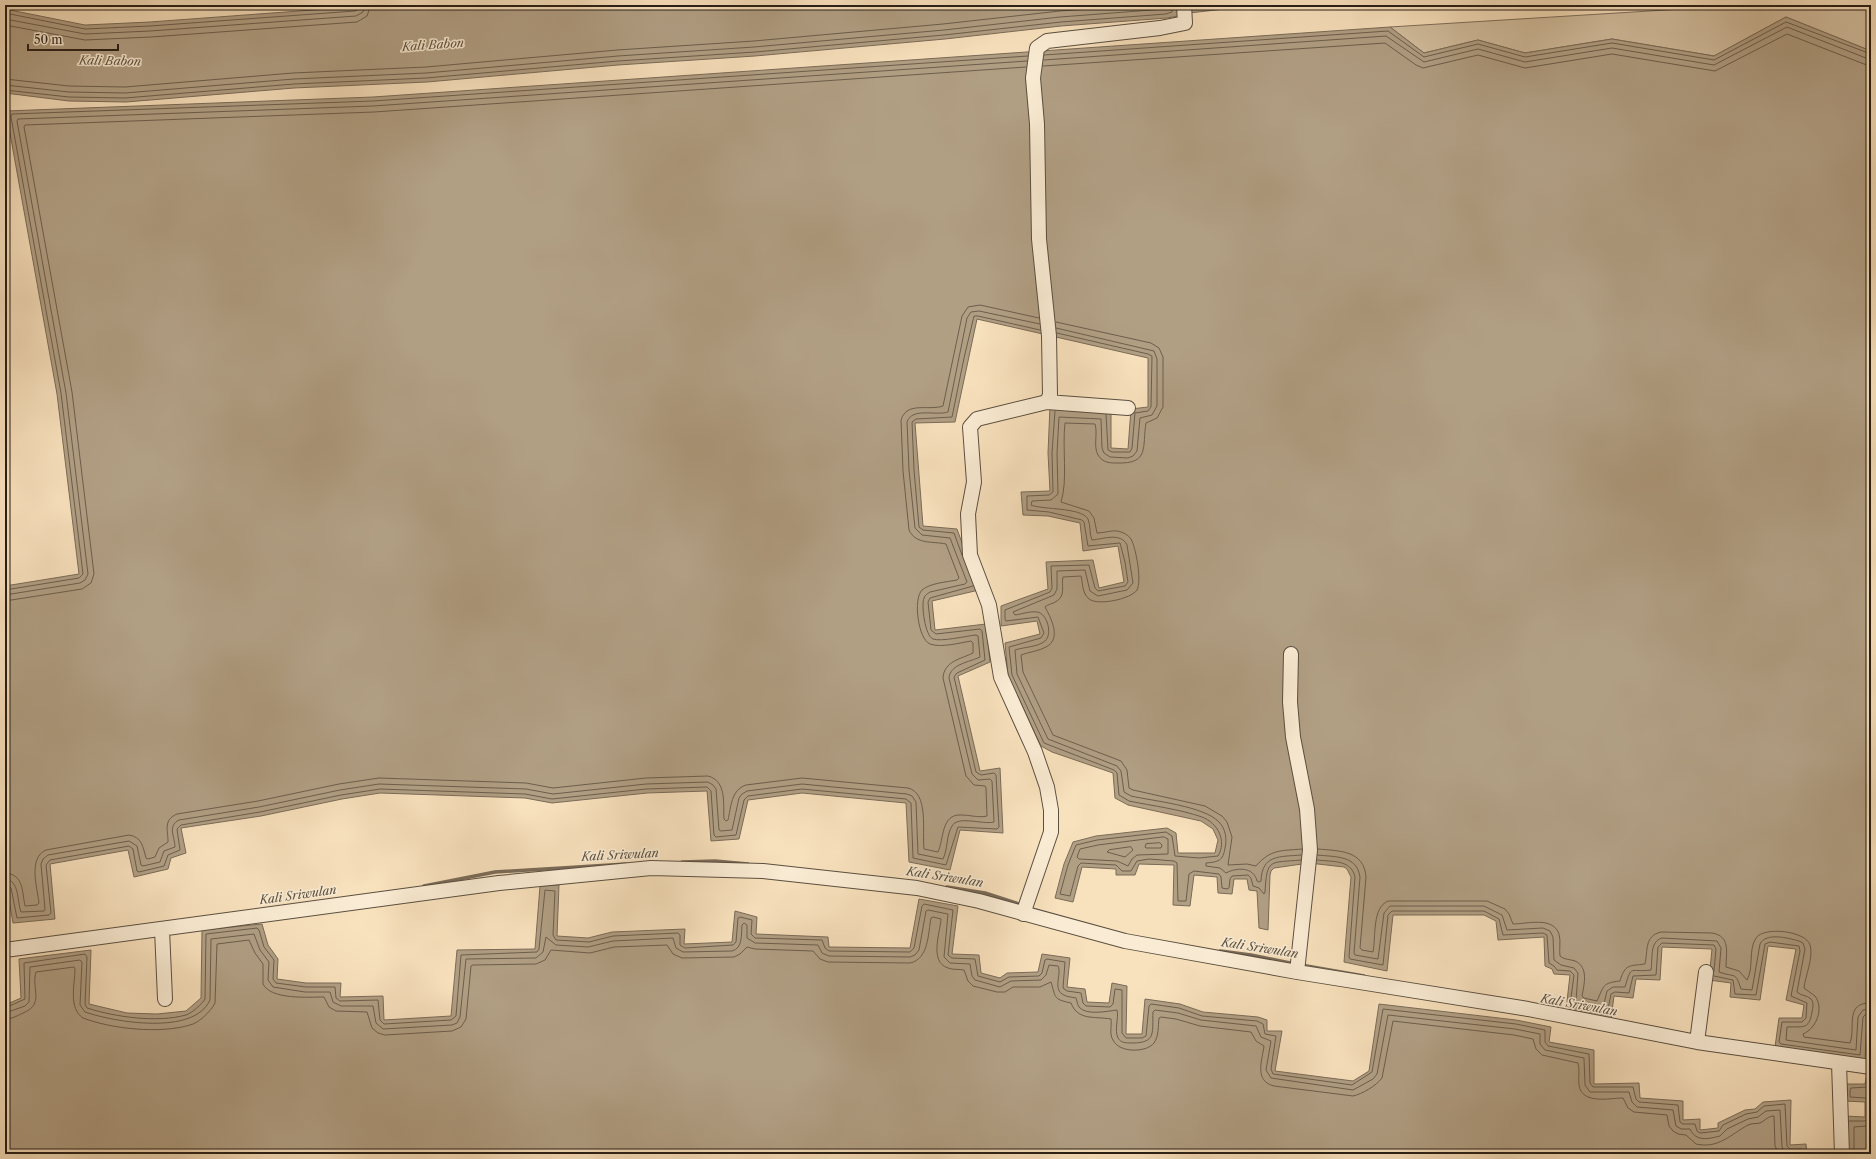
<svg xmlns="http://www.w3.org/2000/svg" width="1876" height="1159" viewBox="0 0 1876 1159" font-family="'Libre Caslon Text',serif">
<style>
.green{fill:#d4c0a1;stroke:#7e6f5c}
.water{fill:#b19f84;stroke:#7a6b58}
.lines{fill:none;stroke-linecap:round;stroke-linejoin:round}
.shore{stroke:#6c5e4d;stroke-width:1}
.stream{stroke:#7a6b58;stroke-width:3.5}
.minor-casing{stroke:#5b4f40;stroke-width:16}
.minor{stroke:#faecd4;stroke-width:14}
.labels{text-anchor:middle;stroke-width:3;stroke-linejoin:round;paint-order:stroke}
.water-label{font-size:12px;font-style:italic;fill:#5e5242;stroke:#faecd4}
</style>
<rect width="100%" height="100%" fill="#f8e1bd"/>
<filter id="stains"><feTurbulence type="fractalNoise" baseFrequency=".005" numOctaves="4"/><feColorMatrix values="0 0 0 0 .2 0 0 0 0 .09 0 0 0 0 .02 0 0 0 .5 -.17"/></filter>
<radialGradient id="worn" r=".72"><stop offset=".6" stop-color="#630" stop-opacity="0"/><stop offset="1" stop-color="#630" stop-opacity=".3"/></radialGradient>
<path class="green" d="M1747,5H1871V51L1786,17L1714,56L1612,39L1525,53L1478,40L1424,53L1390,27Z"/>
<path class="water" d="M381,5H1176L1178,16L1167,18L1061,26L945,39L755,56L618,65L427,82L294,88L126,102L69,101L5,93V9L85,25L150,22Z
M1188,5H1260L1189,13Z
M1786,17L1871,51V1018H1867L1865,1060L1775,1047L1779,1018H1802L1804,1005L1786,1000L1796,949L1768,946L1760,1000L1730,997L1731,983L1709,980L1712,949L1662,947L1660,980L1636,979L1633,998L1614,996L1611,1019L1566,1010L1570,975L1554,974L1552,969L1545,966L1544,937L1498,940L1496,921L1484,915H1393L1387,971L1344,962L1351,877L1347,869L1344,867L1309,863L1274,868L1271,871L1270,875L1268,930L1259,928L1257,891L1249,890L1247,879H1234L1232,894L1218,893L1217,877L1194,875L1190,906L1173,905L1174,865L1139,864L1135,875H1116V869L1082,867L1073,902L1055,898L1064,864L1073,842L1096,836L1167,828L1176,833L1178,853H1215L1218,840L1213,829L1201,821L1128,805L1115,798L1113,773L1052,752L1041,746L1008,676L1005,643L1040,634L1037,621L1001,626V606L1048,589L1046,562L1093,560L1099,588L1124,582L1118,546L1083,551L1080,523L1048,516L1023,515L1021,492L1050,491L1048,453L1050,406L1111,410V448L1128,449L1131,409L1148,407V358L977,319L955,422L915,423L923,526L957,529L979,590L932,601L935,630L986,624L990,662L958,676L980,771L1000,768L1003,833L960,830L950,870L909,862L906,803L802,793L748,800L739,839L711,841L707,791L647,793L552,803L525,798L380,793L342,799L261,816L181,828L186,853L171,858L168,869L134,877L128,850L50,864L55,919L13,923L5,878V586L79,574L57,394L6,111L373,97L1390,27L1424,53L1478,40L1525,53L1612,39L1714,56Z
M559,885L557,936L588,938L612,932L685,929L684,944L732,942L735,911L757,917L756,934L828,937L829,947L910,948L919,899L958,906L952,954L979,955L981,973L1000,978L1007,973L1038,972L1042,954L1070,958L1067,987L1085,989L1087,1002L1109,1003L1112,983L1127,986L1126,1034H1142L1145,999L1180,1004L1203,1012L1258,1017L1267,1020V1031H1282L1275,1071L1353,1081L1369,1071L1379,1004L1516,1020L1551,1027L1549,1042L1594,1050V1084L1639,1083L1640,1098L1683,1101V1120L1700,1119V1130L1718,1128V1123L1745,1110L1755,1109L1763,1102L1791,1100L1790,1145L1806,1144L1807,1154H5V1005L21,998L19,959L91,950L89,1004L127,1013L157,1014L186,1011L201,998L202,930L262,924L268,945L278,959L277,979L306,983H341L340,997L383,996L384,1020L451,1016L457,950L535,949L540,886Z
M1867,1074L1871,1075V1154H1845L1844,1116L1865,1117V1102L1845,1101L1846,1084H1865Z"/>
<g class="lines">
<path class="shore" d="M5,13L85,29L150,26L355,11L359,9L360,5
M5,19L85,34L150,31L356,16L363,12L365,5
M5,25L85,40L151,37L357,22L367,16L371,5
M1044,55L1388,31L1424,57L1478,44L1525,57L1612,43L1714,60L1786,22L1871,54
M1044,60L1386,36L1424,62L1478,49L1525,62L1612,48L1714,65L1787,27L1871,60
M1043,66L1385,43L1416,65L1423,68L1478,55L1525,68L1612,54L1715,71L1787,34L1864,64L1871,66
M5,79L69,86L125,87L293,73L426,67L617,50L754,41L943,24L1060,11L1146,5
M5,85L69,92L125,93L294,79L426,73L618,56L754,47L944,30L1060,17L1165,9L1167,5
M5,90L69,97L125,98L294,84L426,78L618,61L755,52L944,35L1061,22L1166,14L1172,12V5
M1056,322L1151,343L1159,348L1163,357V407L1157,418L1146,423C1142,447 1150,464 1117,463C1110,463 1103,463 1098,455C1093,446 1098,434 1095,424L1065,423C1062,448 1068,480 1061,502L1089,511L1094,518L1097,533C1105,533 1114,529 1121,532C1125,533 1129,536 1131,539C1136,548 1142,581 1137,590C1131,599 1098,606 1089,599C1082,593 1083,584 1081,576L1063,577C1061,585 1066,595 1057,601C1053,604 1048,604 1045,607C1051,618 1062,639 1046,647C1039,651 1029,652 1021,655L1023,672L1053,735L1121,761L1127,770L1129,788L1133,790L1205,806L1222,816L1227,822L1232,837L1228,865L1247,864L1256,866C1271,849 1280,851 1302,849
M1056,328L1154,351L1157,359V406L1152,415L1140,418L1137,451L1133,456L1128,458L1110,457L1104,453L1102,448L1101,419L1059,417L1057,453L1058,494L1051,500L1032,501L1031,505C1043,510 1081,507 1088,519C1091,526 1089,534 1092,540C1103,539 1121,532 1127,545L1133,583L1127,590L1098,596L1090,591L1085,570L1057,571V589L1054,595L1013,612L1015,615C1022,614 1030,611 1037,612C1047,613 1053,634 1045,641C1038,647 1024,647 1015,650L1017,674L1048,739L1117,766L1121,771L1124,792L1131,796C1153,801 1204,806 1219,822C1226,829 1227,840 1225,848C1223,861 1218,862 1206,863V866L1220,868L1226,873C1237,867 1254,867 1257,881L1259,882L1261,881C1262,854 1280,857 1301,855
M1057,333L1148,354L1152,356L1151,407L1148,411L1135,413L1132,448L1130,452H1112L1108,450L1106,414
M1055,411L1052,453L1053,492L1049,495L1027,496V510L1049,512L1082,520L1084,522L1088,546L1120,543L1125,562L1128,582L1125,586L1098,591L1095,588L1089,565L1051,566L1052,588L1050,592L1005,610V619L1006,621L1038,617L1044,633L1041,638L1009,647L1012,675L1044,743L1114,770L1117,773L1119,795L1129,801C1153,806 1179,809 1202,817C1218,823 1227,841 1218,856L1199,858L1175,856L1172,836L1166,832L1097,840L1076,845L1068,865L1060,894L1070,896L1078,866L1081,863L1116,865L1122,871H1131L1137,861L1149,859L1174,861L1177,863L1178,901H1186L1189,874L1194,871L1219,874L1221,877L1222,888L1227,889L1229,888L1230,879L1232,876L1248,875L1251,878L1253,886L1259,888L1264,894L1265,892C1267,858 1269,863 1301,860
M962,555L954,533L923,530L919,527L914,470L912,422L916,419L952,417L964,358L974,316H978L1040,330
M5,590L79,578L83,574L61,393L11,117L12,114L373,101L1028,56
M5,595L80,583L85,580L88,574L66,393L17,121L18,119L373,106L1027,61
M5,601L82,589L91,583L94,574L72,392L24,127L25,125L374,112L1026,67
M1164,837L1168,839V854L1137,855L1132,859L1128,866L1117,861L1079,859L1077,857L1080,849L1098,845Z
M1160,843L1162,845L1161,848H1146L1145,847L1146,844Z
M1131,847L1133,850L1125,857L1107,852L1109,850Z
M1318,849C1339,851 1364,850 1366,877L1360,948L1362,950L1373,952C1376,936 1372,908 1388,901H1487L1505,909L1509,914L1513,924C1526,924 1553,916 1559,934C1561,941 1559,949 1560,956C1565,960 1569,959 1575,961C1589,967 1584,985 1582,996L1584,998L1597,1001C1604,986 1602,983 1620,981C1625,964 1629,966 1645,964C1648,951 1644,936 1661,932L1712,933C1731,936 1726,953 1726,967L1739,971L1747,980C1754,968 1748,950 1756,938C1764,926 1806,931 1810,945C1814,956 1805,977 1804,988L1815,996C1824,1008 1817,1028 1803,1034L1804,1037L1850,1043C1856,1028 1844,1002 1871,1003
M1317,855C1335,857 1357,855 1360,877L1354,953L1355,955L1378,959L1384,913L1390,906H1484L1502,915L1507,930L1543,928L1550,931L1553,937L1554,960L1561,965L1574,968L1578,973L1576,1001L1577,1003L1603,1008L1607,991L1613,987H1625C1632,963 1630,973 1651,970C1653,959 1649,942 1662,938L1717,941L1721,948L1719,972C1736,978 1735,971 1741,989L1752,990L1760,944C1766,932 1788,938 1799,941L1803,943L1805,949L1797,992C1801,996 1807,995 1811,999C1814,1003 1813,1007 1812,1012C1809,1031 1802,1026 1787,1027L1786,1040L1856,1050L1858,1017L1863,1010L1871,1009
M1317,860C1332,862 1351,859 1355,877L1349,957L1350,959L1383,965L1388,915L1392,911H1484L1499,919L1503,935L1543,933L1547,935L1549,963L1554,966L1557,970L1570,971L1574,975L1570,1005L1572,1007L1607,1014L1611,994L1615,992L1629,993L1633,976L1656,975L1658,947L1662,943L1714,945L1716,949L1714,971
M5,873C24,874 22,892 25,906L37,905L39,903C37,887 28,858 46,850L129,835C142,837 143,847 146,858L148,859L155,857L159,848L168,842C168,830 163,820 177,814L258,801L339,784L379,778L526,783L553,788L646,778L708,776C727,781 723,804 724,819L726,821L728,820C731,807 731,790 746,785L802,778L908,788C929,793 922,831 924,849L938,852C944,839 941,814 961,815C970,815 979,818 987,816L986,788L985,786L974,785L966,776L943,678C944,661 961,659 973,653V643L971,641C959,643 941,648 930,644C918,639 913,599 922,590C930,583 947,582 957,580L959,578L946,544C933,541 916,545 909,530L903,471L901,420C907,401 928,411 943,406L962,316L968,307L980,305L1039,318
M5,879C20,880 17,902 21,912L44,911L45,909L41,864L43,859L48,855L129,841L137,846L141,865L143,866L160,862L164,851L175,847C175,837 167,826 179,820L259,807L340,790L379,784L526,789L553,794L646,784L708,782L713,785L716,789L719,830L721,831L732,830L739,798L742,794L747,791L802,784L907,794L912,796L916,802L918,854L943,859C948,849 946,836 952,826C958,815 983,825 994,822L992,781L990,779L978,780L972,774L949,678C950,664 970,662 980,657L978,636L976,635C966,636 941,642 933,639C925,636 921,605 924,598C925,595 927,594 930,592L965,584L967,582L950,538L922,535L915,528L909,470L907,422C912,407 936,416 948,412L967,318L971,312L979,311L1040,324
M5,884L11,888L17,918L49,915L51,913L46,865L50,860L129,846L133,849L137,871L139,872L164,866L168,855L180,850L177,829L181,825L260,812L341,795L380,789L525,794L552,799L646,789L707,787L711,791L714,835L716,837L736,835L744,800L748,796L802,789L906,799L911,803L913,858L946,865L958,827L997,829L999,827L996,775L994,773L981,775L976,772L954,677L957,673L985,660L982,631L980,629L936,634L931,630L928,602L930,598L973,586
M1714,976L1733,980L1735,994L1756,995L1765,944L1770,942L1799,946L1800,951L1791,996L1807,1003L1806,1018L1802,1022H1782L1779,1042L1781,1044L1860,1055L1863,1017L1866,1014H1871
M5,1008L25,999L24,963L85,954L87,957L85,1004L87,1008C115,1017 157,1023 186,1015C192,1013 202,1004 205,999L206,934L257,928L259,930L264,947L274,960L273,979L276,983L306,987H335L336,998L340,1001L378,1000L380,1020L384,1024L451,1020L456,1016L461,955L537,952L539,949L545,890L555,891L553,935L556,940L589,942L613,936L678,933L680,935V945L685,948L733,945L736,942L738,918L740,917L752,920L751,934L755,938L822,940L825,948L829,951L910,952L914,948L922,906L924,904L953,910L948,955L952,958L975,959L978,976L1000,982L1009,977L1039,976L1042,973L1045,960L1047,959L1065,962L1063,988L1067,991L1081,993L1083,1003L1086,1006L1110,1007L1113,1004L1115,989L1122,990V1033L1126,1038H1142L1146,1036L1149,1006L1151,1004L1179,1008L1202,1016L1257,1021L1263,1024L1265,1034L1276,1036L1271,1069L1273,1074L1352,1085L1372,1072L1383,1009L1516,1024L1545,1030V1042L1548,1046L1589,1054L1590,1083L1593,1087H1633L1636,1099L1639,1102L1678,1105L1680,1122L1683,1124H1695L1697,1131L1700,1133L1719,1131L1723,1125L1746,1114L1757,1112L1764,1106L1785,1104L1787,1146L1790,1149H1802L1803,1154
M5,1013L25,1006L29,1002L30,967L80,960L82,962L80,1005L85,1012C114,1022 194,1036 210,1000L211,939L254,934L260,950L269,962L268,980L273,987L305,992H330L333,1002L341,1006H373L376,1023L383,1029L452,1025L457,1023L460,1017L466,959L536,958L543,952L546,937L556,945L588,947L613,941L673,938L676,948L683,952L732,951C743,948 741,935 742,925L744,923L747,925V938L755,943L818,945L822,953L829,956L910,957L915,955L919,950L926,911L928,910L948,914L944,957L950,963L970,964L972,976L975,980L1000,987L1011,981L1041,980L1046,975L1049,965L1058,966C1062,974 1052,990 1064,995C1067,997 1072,997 1076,998C1077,1000 1077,1004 1079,1007C1086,1016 1108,1011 1117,1010C1119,1018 1114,1030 1118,1038C1121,1043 1126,1043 1132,1043C1157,1043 1152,1032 1153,1012L1155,1010L1178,1013L1201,1020L1256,1026L1261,1037L1271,1041L1266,1070L1271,1078L1353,1090L1373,1079L1377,1074L1388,1015L1515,1029L1540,1034V1044L1545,1050L1584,1058L1585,1085L1590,1092H1629L1632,1102L1637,1107L1673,1110L1676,1126L1681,1129H1690C1696,1142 1708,1139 1720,1136L1727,1129L1748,1119L1758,1117L1766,1111L1780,1110L1782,1147L1784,1151L1790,1154
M5,1019C12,1019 17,1016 23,1013C45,1004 31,989 36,972L74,967L75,969C75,984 68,1008 83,1018C112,1029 160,1034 190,1025C199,1023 211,1011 215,1003L217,944L249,940L255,953L263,964V984C271,1000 308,997 324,997L329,1007L336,1011L367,1012L372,1028L378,1033L385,1035L452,1031L461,1027L466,1019L471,966L473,965L536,964L545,960L551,950L590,953L614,947L667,945L673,954L682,958L734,957L740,954L747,947L755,949L813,951L820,959L828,962L910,963C929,959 928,933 931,918L933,917L941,919C940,933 929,962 948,968C953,970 959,969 964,970L968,981L973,986L997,992H1005L1013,987H1040L1051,982C1056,997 1052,999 1071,1003C1078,1021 1094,1016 1111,1019C1112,1025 1109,1034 1113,1040C1119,1053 1146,1053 1154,1043C1159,1036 1158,1026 1159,1018L1161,1017L1176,1019L1200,1026L1251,1032L1256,1041L1264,1046C1262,1061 1254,1081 1274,1086L1353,1096C1362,1094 1376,1086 1382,1078L1393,1021L1514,1035L1533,1039L1536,1049L1542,1055L1578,1063C1580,1070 1578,1078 1579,1085C1582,1105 1610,1098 1623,1098L1628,1108L1634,1112L1667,1115L1669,1126L1673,1131L1678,1134L1686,1135L1696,1144C1718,1149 1730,1135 1748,1125C1752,1123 1756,1124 1760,1123C1766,1120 1768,1116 1774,1116L1775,1146L1779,1154
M1849,1121H1865L1869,1118V1100L1865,1098L1850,1097V1090L1851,1088L1867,1087L1871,1079
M1854,1154V1127L1867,1126L1871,1123"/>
<path class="stream" d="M682,862L715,861L748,864
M424,886L495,872L626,864
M947,887L985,893L1022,905
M1220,951L1251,955L1295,964
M1301,965L1364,976"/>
<g class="minor-casing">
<path id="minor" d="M1047,402L1128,408
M1291,654L1290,702L1293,737L1307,809L1310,850L1297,972
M1023,914L1051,832V810L1047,787L1035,752L1001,677L989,605L970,555L968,514L974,482L970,427L977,419L1047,402L1050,395L1049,336L1039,239L1037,124L1033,78L1037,48L1047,41L1160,28L1185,23L1184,5
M162,929L165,999
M5,950L499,883L651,868L763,871L917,888L979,901L1125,941L1297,972L1528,1009L1697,1042L1871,1067
M1697,1042L1706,972
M1839,1063L1842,1154"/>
</g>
<use href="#minor" class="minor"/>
</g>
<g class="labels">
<g class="water-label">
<text transform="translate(433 45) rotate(-4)" y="4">Kali Babon</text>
<text transform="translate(110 61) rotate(1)" y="4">Kali Babon</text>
<text transform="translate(620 855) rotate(-3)" y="4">Kali Sriwulan</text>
<text transform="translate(945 877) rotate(9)" y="4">Kali Sriwulan</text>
<text transform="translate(298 895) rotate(-8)" y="4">Kali Sriwulan</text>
<text transform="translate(1260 948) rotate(9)" y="4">Kali Sriwulan</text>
<text transform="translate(1579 1005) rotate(10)" y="4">Kali Sriwulan</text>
</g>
</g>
<rect width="1876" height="1159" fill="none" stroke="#f8e1bd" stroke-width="20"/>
<rect x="6" y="6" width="1864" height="1147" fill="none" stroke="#271e16" stroke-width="2"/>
<rect x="10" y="10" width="1856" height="1139" fill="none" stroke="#271e16"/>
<path d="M28 44v6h90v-6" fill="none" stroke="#271e16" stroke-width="2"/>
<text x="34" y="44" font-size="12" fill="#271e16" stroke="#faecd4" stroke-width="3" paint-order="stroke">50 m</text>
<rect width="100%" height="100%" filter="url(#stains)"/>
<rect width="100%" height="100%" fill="url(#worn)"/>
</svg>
